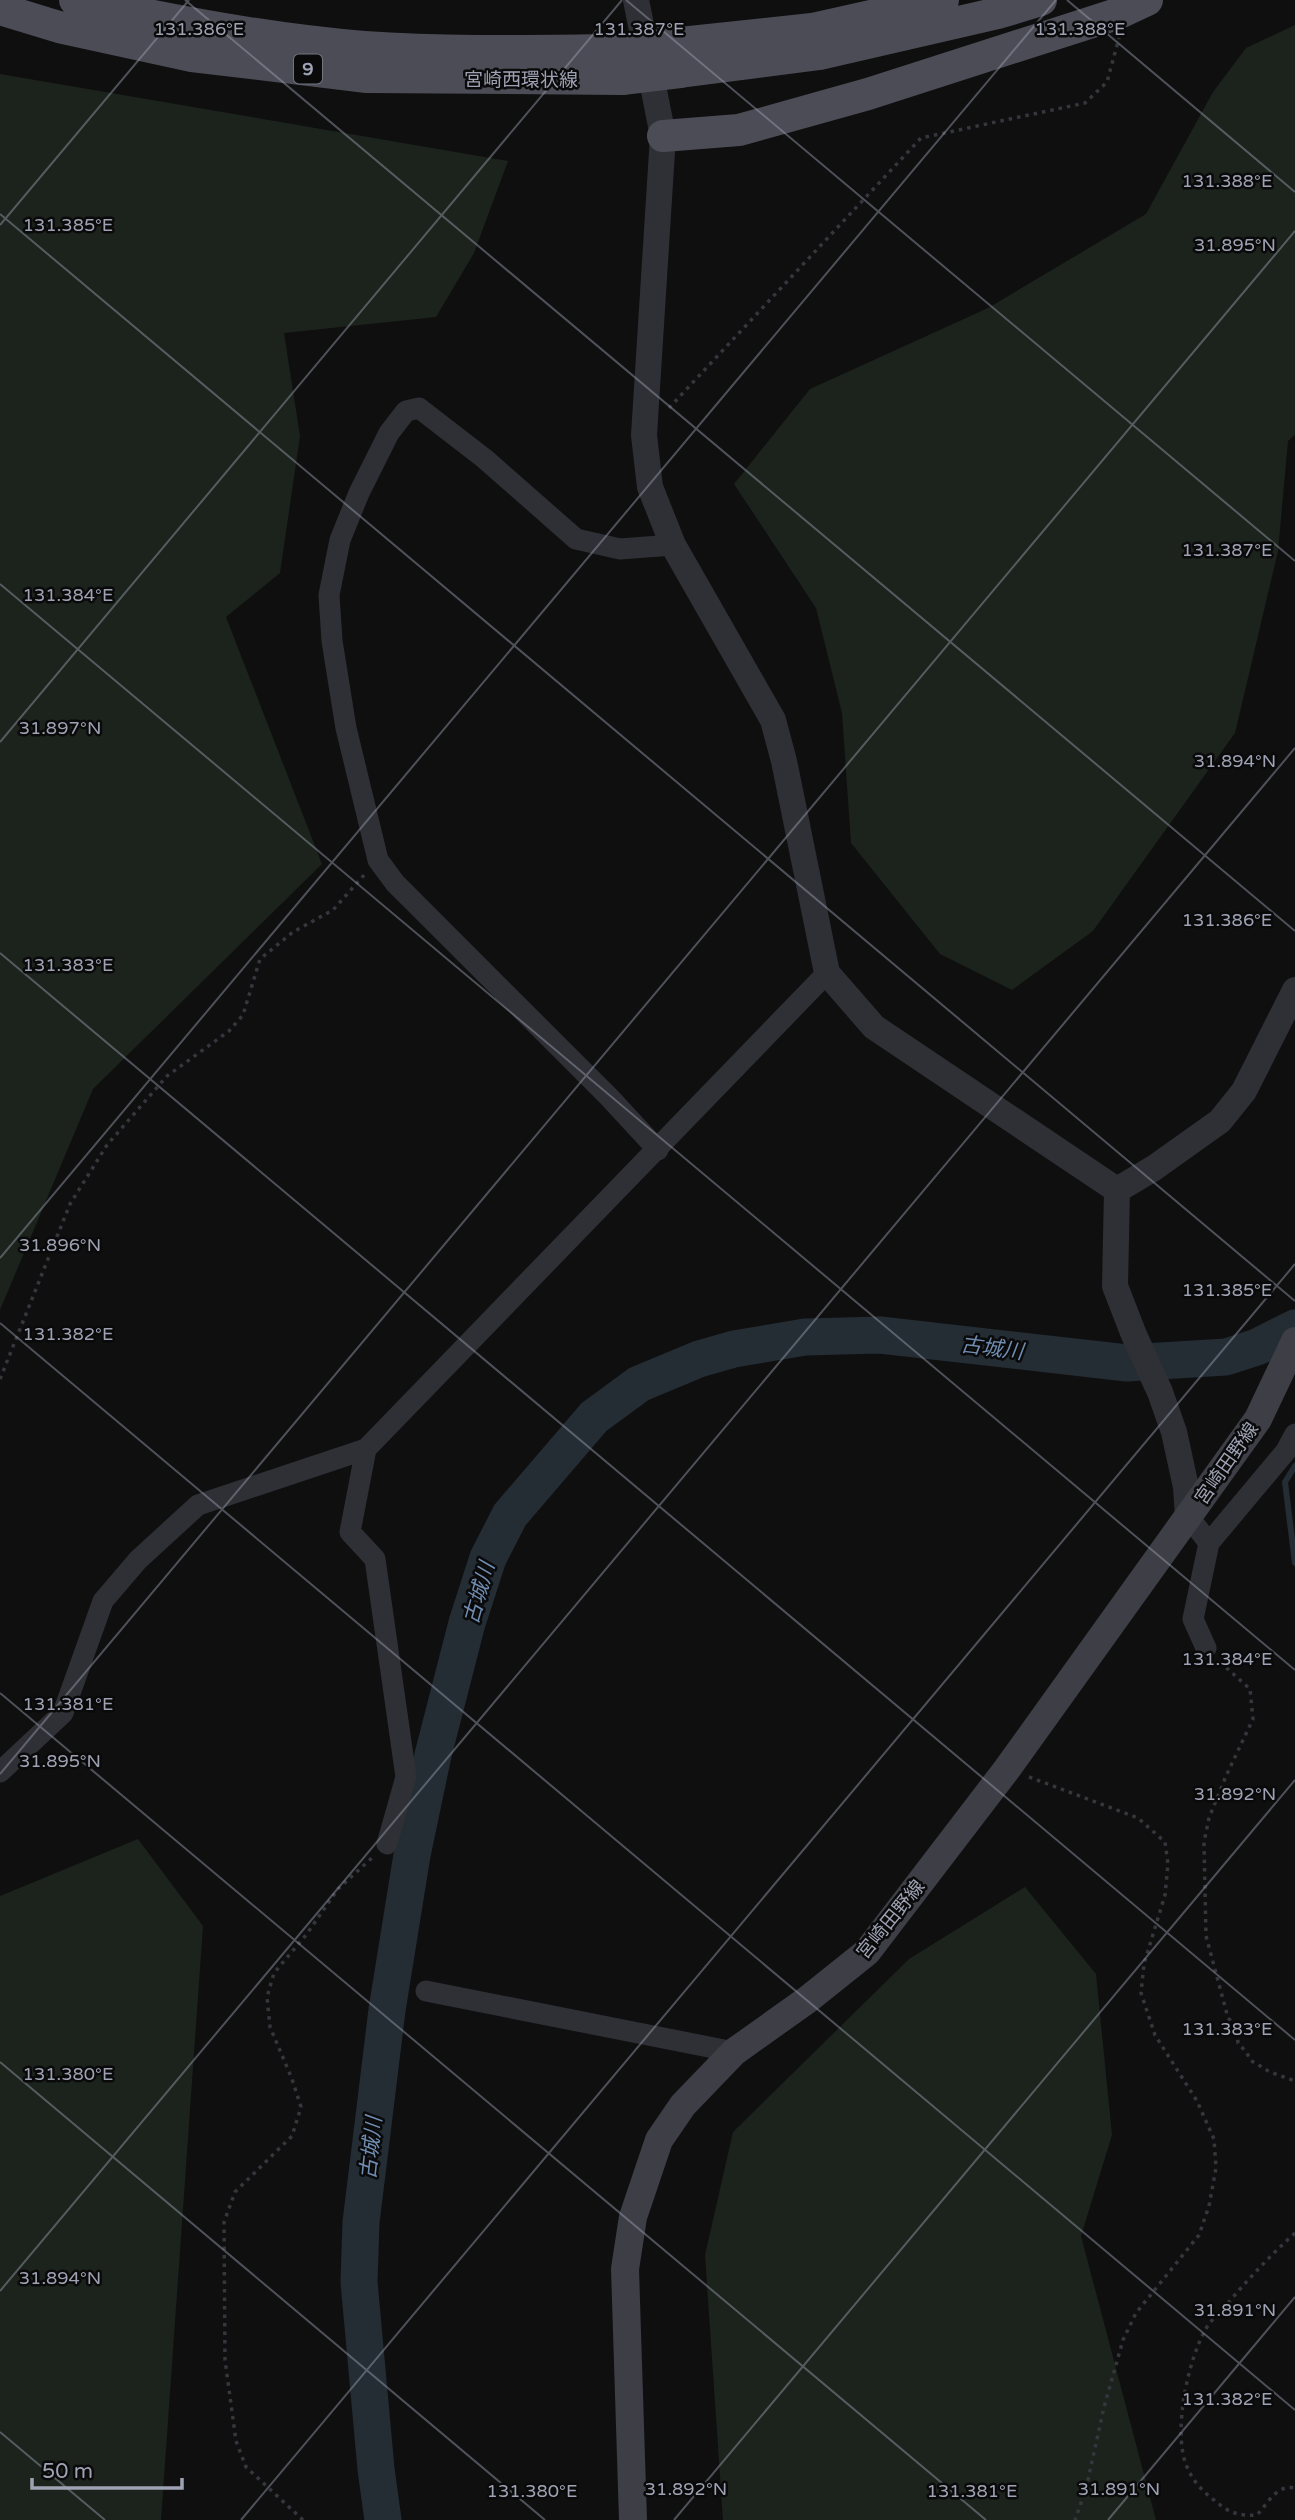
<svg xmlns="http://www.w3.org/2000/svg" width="1295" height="2520" viewBox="0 0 1295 2520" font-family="'Varela Round','Noto Sans JP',sans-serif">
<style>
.green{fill:#1b231c}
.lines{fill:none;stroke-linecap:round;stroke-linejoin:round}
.stream{stroke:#242c34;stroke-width:6}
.river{stroke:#242c34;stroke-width:37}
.path{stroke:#35373d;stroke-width:3.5;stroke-dasharray:3.5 5;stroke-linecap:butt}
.minor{stroke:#2f3035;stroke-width:21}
.tertiary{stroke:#2f3035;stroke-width:26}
.secondary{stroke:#3d3e46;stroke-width:28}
.primary{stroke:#4b4c55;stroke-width:32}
.primary-bridge{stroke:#4b4c55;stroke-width:32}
.ticks{fill:none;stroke:#9ea2b3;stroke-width:2;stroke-opacity:0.45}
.labels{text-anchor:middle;stroke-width:5;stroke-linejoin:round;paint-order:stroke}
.shield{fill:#0a0a0b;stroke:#727481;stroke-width:2}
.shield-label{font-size:18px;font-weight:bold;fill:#9ea2b3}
.street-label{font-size:19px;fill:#9ea2b3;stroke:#0a0a0b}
.water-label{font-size:21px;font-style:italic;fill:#708db2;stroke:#0a0a0b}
.ticks-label{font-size:18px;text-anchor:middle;fill:#9ea2b3;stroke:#0a0a0b;stroke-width:5;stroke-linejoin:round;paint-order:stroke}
</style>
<rect width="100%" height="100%" fill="#0f0f10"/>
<path class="green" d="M1295,25V435L1288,441L1278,551L1235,733L1093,931L1012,990L940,954L851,843L842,713L816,608L734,484L810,389L988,308L1146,214L1213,92L1246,48Z
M0,74L508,161L474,253L436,317L284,333L300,436L280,573L226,617L322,864L93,1089L0,1310Z
M138,1839L203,1926L161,2520H0V1896Z
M1025,1887L1096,1974L1112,2135L1081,2236L1156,2520H723L705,2255L733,2132L909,1959Z"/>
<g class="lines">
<path class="stream" d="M1295,1466L1285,1482L1295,1563"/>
<path class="river" d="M383,2520L376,2469L359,2282L361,2222L372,2133L387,2010L412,1855L433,1755L467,1623L488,1558L510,1515L594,1417L639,1384L699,1359L734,1349L805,1337L880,1335L1127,1363L1226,1357L1257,1347L1295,1328"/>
<path class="path" d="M669,408L921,138L1085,103L1107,82L1119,38
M0,1379L70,1204L107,1145L167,1076L229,1031L243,1015L260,959L293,932L333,910L365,874
M1220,1662L1250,1689L1253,1719L1226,1776L1209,1818L1204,1842L1206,1936L1228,2018L1237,2027L1238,2043L1247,2053L1250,2060L1270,2072L1295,2081
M1029,1777L1138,1818L1165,1842L1168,1864L1165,1895L1144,1964L1141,1993L1155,2035L1197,2101L1214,2139L1216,2168L1209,2206L1199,2235L1136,2313L1123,2340L1104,2407L1086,2489L1075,2520
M1295,2233C1271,2255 1249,2278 1228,2303C1221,2311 1213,2318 1207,2327C1188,2358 1172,2433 1187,2467C1193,2481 1202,2491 1214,2500C1229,2513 1238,2516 1257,2515C1268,2503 1277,2484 1295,2488
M303,2520L246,2467L236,2441L225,2360L224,2222L235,2192L292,2136L301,2107L292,2079L270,2027L267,1997L274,1973L306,1935L338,1889L374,1856"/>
<path class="minor" d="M658,1150L609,1097L395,883L378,860L346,728L332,641L329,595L340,540L359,493L389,433L406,411L419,408L485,459L576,539L620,549L673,545
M366,1449L350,1532L375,1559L406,1777L387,1844
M1188,1516L1209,1543L1193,1619L1206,1648
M1209,1543L1286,1451L1295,1434
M0,1772L63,1713L103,1601L138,1560L198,1505L366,1449L827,973
M426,1991L734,2052"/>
<path class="tertiary" d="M636,0L663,136L644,435L650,487L673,545L773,720L784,761L827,973L874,1027L1117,1190L1115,1286L1134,1335L1160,1392L1174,1432L1186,1487L1188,1516
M1117,1190L1154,1168L1220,1121L1244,1091L1295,990"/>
<path class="secondary" d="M633,2520L625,2269L633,2217L659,2140L683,2105L734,2052L807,2000L867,1952L1007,1769L1258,1419L1295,1341"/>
<path class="primary" d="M75,0C170,20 266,39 364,47C449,53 534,51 620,50
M0,9L59,27L192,56L367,77L622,79
M671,44L812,29L943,0
M680,72L820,54L998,13L1041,0
M663,136L739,130L868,94L1117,14L1147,0"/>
<path class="primary-bridge" d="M620,50L671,44
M622,79L680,72"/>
</g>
<path class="ticks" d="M185,0L1295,931M626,0L1295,561M1067,0L1295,192M0,214L1295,1301M0,225L189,0M0,584L1295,1670M0,742L622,0M0,953L1295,2040M0,1258L1056,0M0,1323L1295,2410M0,1693L986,2520M0,1774L1295,231M0,2062L545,2520M0,2291L1295,748M0,2432L105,2520M241,2520L1295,1264M674,2520L1295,1780M1108,2520L1295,2297"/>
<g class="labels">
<rect class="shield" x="294" y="54.5" width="28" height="29" rx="5"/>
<g class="shield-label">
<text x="308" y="75">9</text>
</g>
<g class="street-label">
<text x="521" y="86">宮崎西環状線</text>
<text transform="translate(1226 1463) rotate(-55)" y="7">宮崎田野線</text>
<text transform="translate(890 1919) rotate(-51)" y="7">宮崎田野線</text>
</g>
<g class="water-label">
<text transform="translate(992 1348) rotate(7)" y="7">古城川</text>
<text transform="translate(479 1593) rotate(-74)" y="7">古城川</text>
<text transform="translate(371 2148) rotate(-84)" y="7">古城川</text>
</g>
</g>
<g class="ticks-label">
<text x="199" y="35">131.386°E</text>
<text x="639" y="35">131.387°E</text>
<text x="1080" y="35">131.388°E</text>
<text x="1227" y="187">131.388°E</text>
<text x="68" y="231">131.385°E</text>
<text x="1235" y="251">31.895°N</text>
<text x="1227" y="556">131.387°E</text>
<text x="68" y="601">131.384°E</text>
<text x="60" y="734">31.897°N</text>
<text x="1235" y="767">31.894°N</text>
<text x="1227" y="926">131.386°E</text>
<text x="68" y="971">131.383°E</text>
<text x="60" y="1251">31.896°N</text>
<text x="1227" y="1296">131.385°E</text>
<text x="68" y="1340">131.382°E</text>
<text x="1227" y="1665">131.384°E</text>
<text x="68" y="1710">131.381°E</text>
<text x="60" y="1767">31.895°N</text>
<text x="1235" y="1800">31.892°N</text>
<text x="1227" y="2035">131.383°E</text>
<text x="68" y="2080">131.380°E</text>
<text x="60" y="2284">31.894°N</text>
<text x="1235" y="2316">31.891°N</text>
<text x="1227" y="2405">131.382°E</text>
<text x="686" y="2495">31.892°N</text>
<text x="1119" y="2495">31.891°N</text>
<text x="532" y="2497">131.380°E</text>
<text x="972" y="2497">131.381°E</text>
</g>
<path d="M32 2478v10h150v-10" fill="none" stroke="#9ea2b3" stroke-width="3.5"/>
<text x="42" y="2478" font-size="21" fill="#9ea2b3" stroke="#0a0a0b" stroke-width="5" paint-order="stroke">50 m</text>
</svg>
